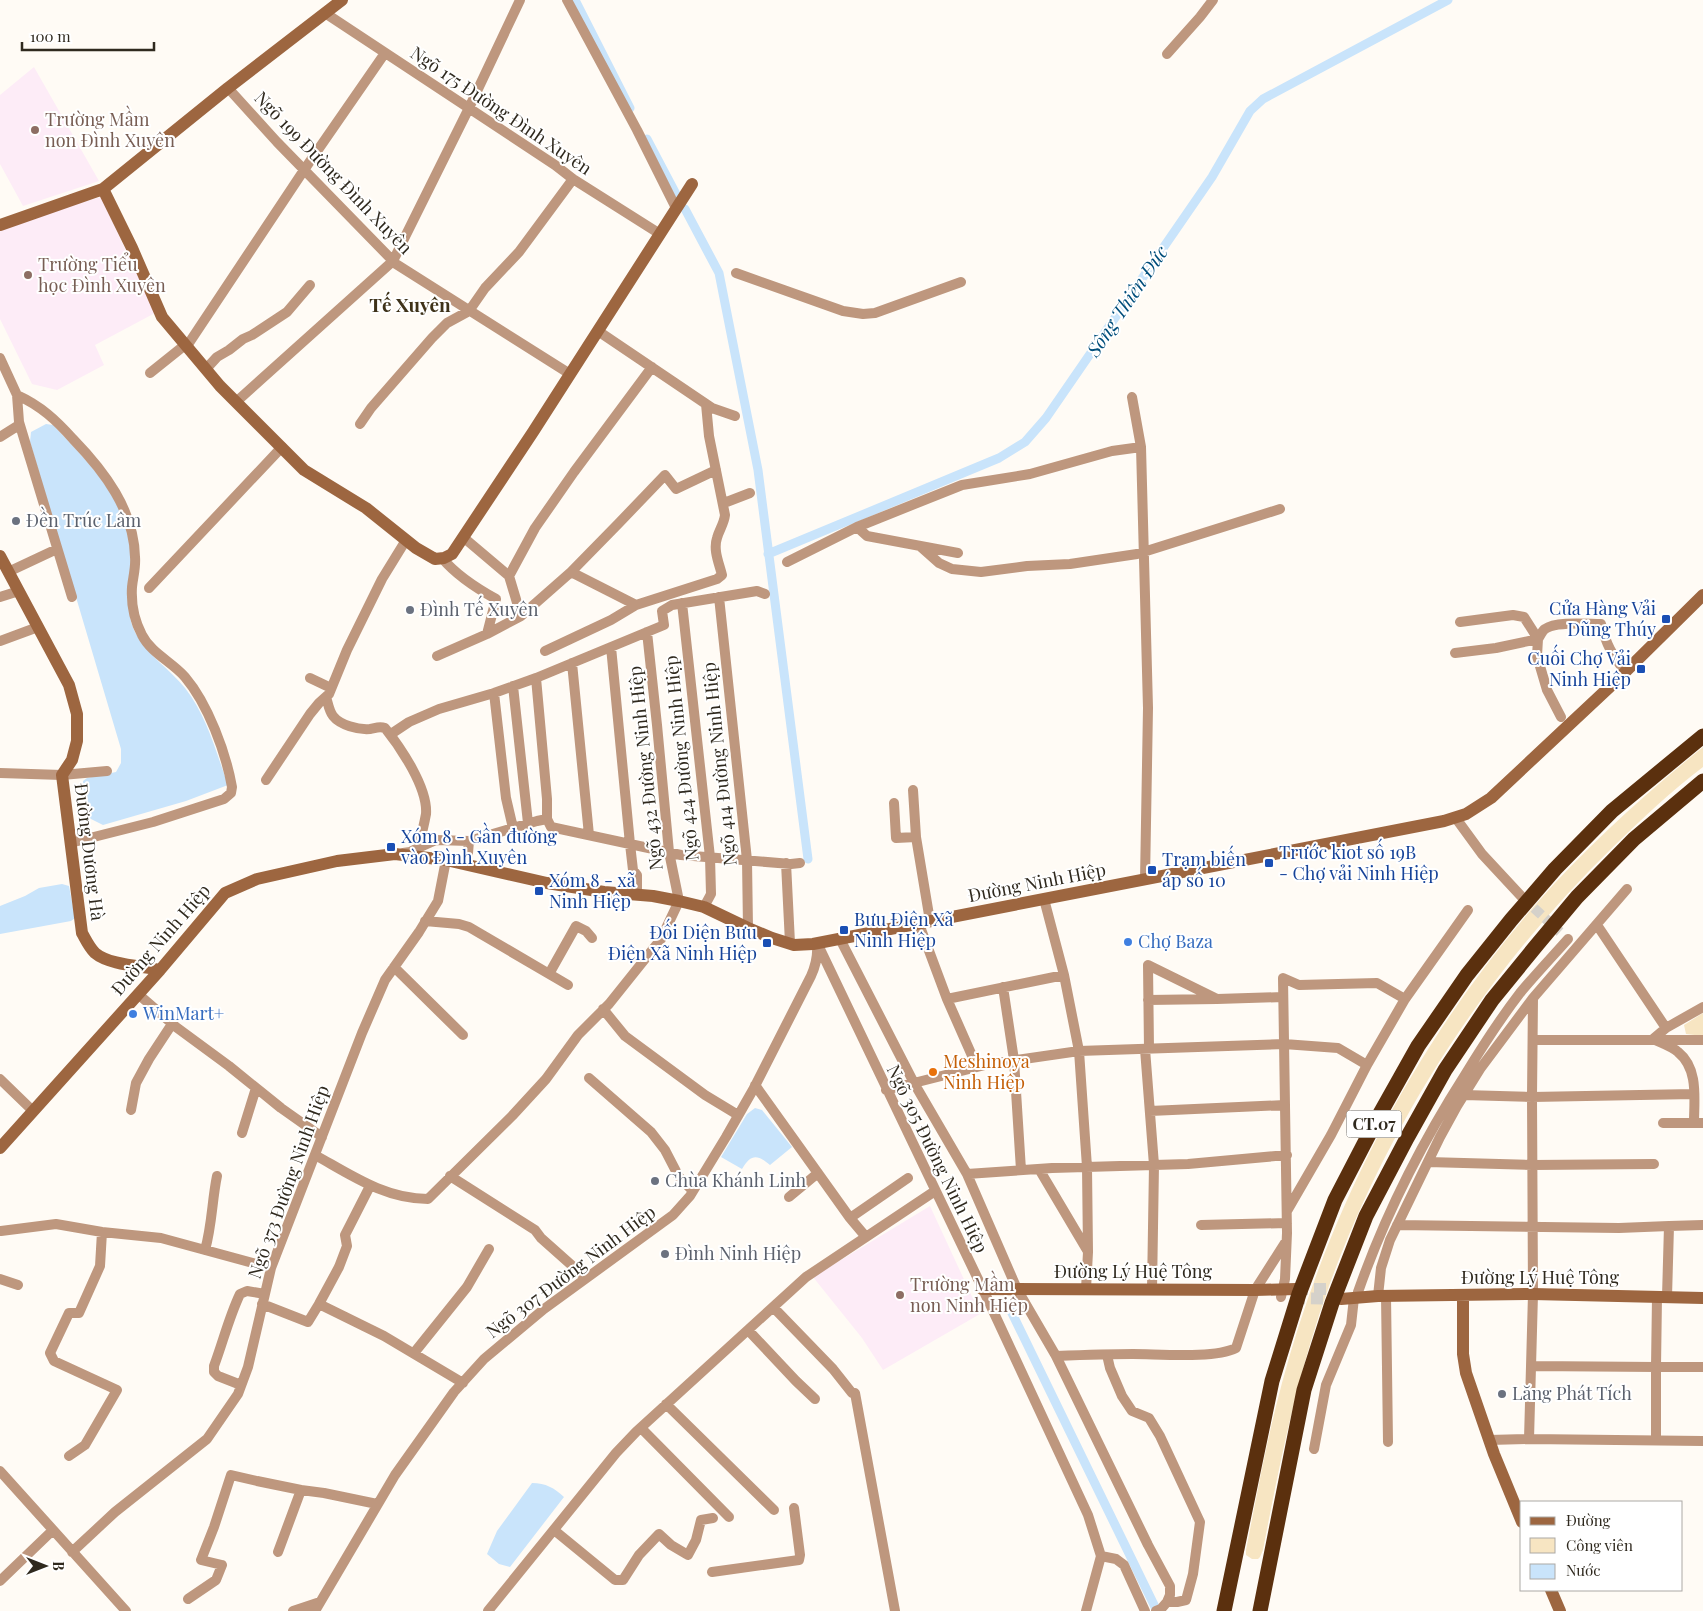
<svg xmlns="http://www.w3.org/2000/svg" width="1703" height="1611" viewBox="0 0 1703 1611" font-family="'Playfair Display',serif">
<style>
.education{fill:#fdecf7}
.green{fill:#f7e5c2}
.water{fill:#c9e4fb}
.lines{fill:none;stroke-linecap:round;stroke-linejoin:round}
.canal{stroke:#c9e4fb;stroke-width:9}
.street-tunnel{stroke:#d5d1ca;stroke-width:10;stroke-dasharray:10 5;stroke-linecap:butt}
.secondary-tunnel{stroke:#d5d1ca;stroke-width:12;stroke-dasharray:12 6;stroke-linecap:butt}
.street{stroke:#be977e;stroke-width:10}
.secondary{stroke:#9d6640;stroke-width:12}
.highway{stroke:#5b300e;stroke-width:15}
.education-dot{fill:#8d6e63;stroke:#fff;stroke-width:2}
.worship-dot{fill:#6b7280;stroke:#fff;stroke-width:2}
.transit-dot{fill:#1a4fb4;stroke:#fff;stroke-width:2}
.shop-dot{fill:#3f7fe0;stroke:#fff;stroke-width:2}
.food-dot{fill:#e8710a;stroke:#fff;stroke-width:2}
.labels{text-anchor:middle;stroke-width:4;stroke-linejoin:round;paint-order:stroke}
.shield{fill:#fff;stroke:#6d6962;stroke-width:1}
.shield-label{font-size:16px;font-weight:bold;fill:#2f291e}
.street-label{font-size:18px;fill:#2f291e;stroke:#fff}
.education-label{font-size:18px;fill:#785e54;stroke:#fff;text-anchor:start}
.worship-label{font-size:18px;fill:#5b616d;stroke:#fff;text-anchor:start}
.transit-label{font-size:18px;fill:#164399;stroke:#fff;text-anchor:start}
.shop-label{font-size:18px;fill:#366cbe;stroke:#fff;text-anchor:start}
.food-label{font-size:18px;fill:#c56008;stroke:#fff;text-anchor:start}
.water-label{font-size:19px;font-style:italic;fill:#004e7b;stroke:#fff}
.neighbourhood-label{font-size:19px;font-weight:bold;fill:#3e3219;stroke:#fff}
</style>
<rect width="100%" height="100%" fill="#fffbf5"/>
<path class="education" d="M34,67L99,181L23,206L0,164V95Z
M101,197L155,313L95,345L104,365L57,390L32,384L0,319V230L83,202Z
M930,1206L980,1314L883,1370L862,1338L813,1277Z"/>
<path class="green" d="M1703,747V767C1671,791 1642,819 1613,847C1488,969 1389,1121 1329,1286C1298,1372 1280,1461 1263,1550L1260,1557L1258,1559H1252L1246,1555V1550C1257,1494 1267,1438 1282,1383C1329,1207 1417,1040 1537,903C1587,846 1644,795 1703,747Z
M1703,1013V1036L1686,1034L1684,1025Z"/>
<path class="water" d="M46,424L53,425C92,466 130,502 131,563C132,589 123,609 136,634C148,656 170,669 185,688C207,716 216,752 228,785L186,801L103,825L85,816L83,781L87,778L116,772L121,763V749L30,442L31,432Z
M62,884L69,886L75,918L71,921L0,934V906L25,896L39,888Z
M755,1108L762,1110L792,1147L770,1165C757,1154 751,1154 742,1169L721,1157L747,1114Z
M532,1483C546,1483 554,1488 564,1497L510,1567L499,1564L487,1554L497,1531Z"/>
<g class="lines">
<path class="canal" d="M575,0L630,108
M647,139L676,194
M685,209L719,273L758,470L808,859
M768,554L999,458L1025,442L1046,418L1212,177L1250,111L1263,99L1448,0
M1010,1309L1157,1611"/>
<path class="street-tunnel" d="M1523,898L1560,932"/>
<path class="secondary-tunnel" d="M1296,1289H1343
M1293,1298L1341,1299"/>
<path class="street" d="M567,0L637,130L676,208
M325,13L555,165L573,179L660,234
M1167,54L1200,17L1213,0
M228,88L277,142L396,264L570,374
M736,273L843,311L863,314L875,313L961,282
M598,331L712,408L735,416
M187,346L304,170L385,53
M0,358L17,395C41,406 56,420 73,439C104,471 134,510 135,557C136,567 133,577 132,587C131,603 134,620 142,635C151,653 172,662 185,677C208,704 226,753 232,787L231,793L224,799L153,822L70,843
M206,369L217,357L229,350L243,339L252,335L287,312L310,285
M150,373L185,345
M17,395L19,422L72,597
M1132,397L1141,447L1148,708L1145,880
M236,402L393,261L469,108L520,0
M360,424L371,408L432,338L447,323L469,311L485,288L519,252L573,179
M0,437L19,425
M724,503L750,493
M857,527L867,536L958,553
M463,537L509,576L521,616
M921,547L939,563L952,569L981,572L1027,566L1070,564L1137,554L1280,509
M442,558C457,576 476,588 496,599L487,634
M787,562L857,527L962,485L1030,474L1112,451L1141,447
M8,572L57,549
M571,572L636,605
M509,576L535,528L574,472L652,367
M149,588L282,447
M0,597L19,591
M719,597L747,860L748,928
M682,603L710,857L711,894L704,907
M1460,622L1513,615L1524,617L1538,639L1537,656L1547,690L1561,717
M0,641L38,627
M611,647L630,844L633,870L637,875V894
M545,651L611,620L636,605L717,579L722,575C719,563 713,550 717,538C719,530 724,524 725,515L709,436L706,404
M1455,653L1496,648L1538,639C1540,636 1542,631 1545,629C1556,621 1587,624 1601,624C1606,644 1612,655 1625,671
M437,656L487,634L521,616L571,572L618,524L665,475L676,489L716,470
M572,663L589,835
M310,678L331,688
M536,678L547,799V819
M513,686L528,823
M494,693L506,798L513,828
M326,697C328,703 329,711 333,716C340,725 358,730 370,729C376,728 379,726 385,728C401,748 428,788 426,814C424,825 421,837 418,848L410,852L403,853
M391,734L409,722L439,709L494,693L536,678L664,625L662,611L672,605L757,591L765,594
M0,773L62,775L107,771
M266,780L310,714L319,703L329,694L347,650L382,579L406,540
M913,790L916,837
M894,803L896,838L916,837L930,921
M1455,817L1482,854L1521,896
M418,848L436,840L469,841
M786,863L790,943
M467,865L469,841L537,821L547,819L551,827L681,855L791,864L800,863
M1044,899L1064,975L1079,1051L1087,1167L1088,1252L1086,1289
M425,921L459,924L469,927L568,985
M919,924L947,999L977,1067
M1597,925L1666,1028L1653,1039C1661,1043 1671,1046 1678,1052C1699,1069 1694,1099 1694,1123
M840,939L914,1083L967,1174L1017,1289L1056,1356L1148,1545L1170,1586V1595L1167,1602L1161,1609L1156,1611
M819,947L988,1300L1088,1515L1101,1556L1086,1611
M394,967L463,1035
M549,974L576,926L586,931L592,938
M1003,987L1014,1060L1021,1170
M138,994L176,1027L229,1066L281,1108L322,1137
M947,999L1064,975
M1217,999L1283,997
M1148,1000L1217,999L1148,965L1149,1049
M603,1009L625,1036L705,1095L738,1115
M1666,1028L1703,1007
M1533,1040H1703
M1145,1049L1154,1165L1152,1290
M589,1078L651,1132L665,1150L679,1177L693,1191
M0,1079L33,1111
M755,1085L850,1218
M886,1090L989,1064L1079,1051L1284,1044L1338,1048L1367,1065
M1464,1095L1532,1097L1694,1094
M131,1110L136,1083L149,1059L172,1024
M1150,1111L1285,1105
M1663,1123H1703
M242,1133L256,1088
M315,1155C351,1175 385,1199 428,1199L512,1116L546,1079L578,1035L609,1004L661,939L679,901L669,852L657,725L647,632
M1428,1162L1532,1165L1654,1164
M1039,1169L1087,1250
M967,1174L1052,1168L1188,1164L1287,1155
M450,1176L535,1230L541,1238L586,1278
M789,1197L818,1173
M1287,1211L1331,1135L1367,1065L1405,999L1468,910
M1201,1225L1287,1223
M1397,1225L1619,1228L1669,1226
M1,1231L56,1224L102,1232L161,1238L271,1268
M866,1237L850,1218L908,1178
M205,1250C212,1226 212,1200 217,1176
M0,1279L18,1285
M1358,1292C1385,1215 1421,1144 1465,1075C1482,1047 1500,1019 1520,993C1535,975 1552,957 1568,939
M1378,1296L1381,1268L1390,1240L1440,1137L1457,1106L1480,1069L1533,998L1627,889
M1386,1296L1388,1442
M1281,1297L1285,1279L1287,1233L1283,978L1299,985L1377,983L1405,999
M1667,1297L1669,1226L1703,1225
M262,1304L308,1322L319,1304L339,1267L347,1246L345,1235L370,1186
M319,1304L384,1336L463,1383
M773,1307L833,1369L852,1393
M748,1330L796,1381L815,1399
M414,1353L467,1287L489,1249
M1107,1355L1110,1368L1122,1396L1132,1411L1149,1418L1160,1436L1200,1522L1193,1574L1186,1600L1177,1602H1167
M1056,1356C1081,1355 1107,1354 1133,1354C1159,1354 1214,1359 1236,1348L1255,1290L1285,1243
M1531,1366L1656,1367L1657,1297
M241,1385L218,1376L214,1372V1366C223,1342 229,1317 240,1294L247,1291L265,1294
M855,1393L895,1611
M666,1404L774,1510
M641,1428L729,1517
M1529,1439L1533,1294L1532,1097L1533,998
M1489,1440L1529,1439L1703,1441
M1656,1440V1367H1703
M1314,1449L1326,1385L1351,1325L1354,1298
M69,1456L85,1445L117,1390L54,1361L50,1353L69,1313H79L100,1266L102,1232
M0,1471L126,1611
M554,1530L615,1580H623L639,1555L659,1534L671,1545L688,1555L696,1540L701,1520L713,1518
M72,1552L115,1512L207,1439L238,1394L248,1367L271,1268L362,1033L385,980L419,932L438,901L446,860
M278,1552L301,1490L324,1493L377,1504
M1101,1556L1116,1559L1124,1565L1145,1611
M712,1572L799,1560L800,1555L794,1508
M0,1581L53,1530
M188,1599L216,1580L222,1565L201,1560L214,1527L231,1475L257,1481L301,1490
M293,1611L320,1602
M315,1611L395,1475L454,1392L484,1359L544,1309L673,1215L690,1196L726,1137L754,1088L811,976C816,965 818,956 817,944
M488,1611L616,1453L636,1432L806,1277L935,1191"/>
<path class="secondary" d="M103,189L132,248L162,317L220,386L304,470L366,508L416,548L435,559L444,558L452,554L533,432L692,184
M0,225L103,189L228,88L342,0
M0,556L69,685L77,714V741L72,760L62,775L82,933C86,940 89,947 95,953C109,965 142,966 160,970
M0,1148L160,970L225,893L257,879L337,861L395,854L446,860L547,883L604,892L653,896L679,901L704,907L748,928L772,938L794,945L813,944L1408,828L1444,821L1466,814L1491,798L1617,680L1703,595
M982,1289L1255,1290L1296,1289
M1463,1295V1354L1466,1373L1494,1454L1522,1522
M1341,1299L1378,1296L1533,1294L1703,1298
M1551,1590L1560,1611"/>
<path class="highway" d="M1224,1611L1272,1381L1299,1294L1335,1200L1377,1119L1418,1046L1467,975L1511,920L1555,869L1612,811L1703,736
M1260,1611L1304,1390L1332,1303L1366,1216L1407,1138L1445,1070L1492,1000L1536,946L1577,897L1634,839L1703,781"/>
</g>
<g class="education-dot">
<circle cx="35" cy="130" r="5"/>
<circle cx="28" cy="275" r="5"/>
<circle cx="900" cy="1295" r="5"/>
</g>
<g class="worship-dot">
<circle cx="16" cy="521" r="5"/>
<circle cx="410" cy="610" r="5"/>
<circle cx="655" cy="1181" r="5"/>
<circle cx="665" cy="1254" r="5"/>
<circle cx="1502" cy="1394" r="5"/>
</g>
<g class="transit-dot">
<rect x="1661" y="614" width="10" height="10" rx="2.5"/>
<rect x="1636" y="664" width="10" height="10" rx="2.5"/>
<rect x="386" y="842" width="10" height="10" rx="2.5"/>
<rect x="1264" y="858" width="10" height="10" rx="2.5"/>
<rect x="1147" y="865" width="10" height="10" rx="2.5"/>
<rect x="534" y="886" width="10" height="10" rx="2.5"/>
<rect x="839" y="925" width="10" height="10" rx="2.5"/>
<rect x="762" y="938" width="10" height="10" rx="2.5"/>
</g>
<g class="shop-dot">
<circle cx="1128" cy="942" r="5"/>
<circle cx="133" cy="1014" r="5"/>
</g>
<circle class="food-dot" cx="933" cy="1072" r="5"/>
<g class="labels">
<rect class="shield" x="1346.5" y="1110.5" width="55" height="27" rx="4"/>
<g class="shield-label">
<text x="1374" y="1130">CT.07</text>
</g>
<g class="street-label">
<text transform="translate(501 111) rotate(34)" y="6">Ngõ 175 Đường Đình Xuyên</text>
<text transform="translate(333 173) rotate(46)" y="6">Ngõ 199 Đường Đình Xuyên</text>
<text transform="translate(682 758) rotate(-96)" y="6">Ngõ 424 Đường Ninh Hiệp</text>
<text transform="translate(720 764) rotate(-96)" y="6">Ngõ 414 Đường Ninh Hiệp</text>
<text transform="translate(646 768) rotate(-96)" y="6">Ngõ 432 Đường Ninh Hiệp</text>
<text transform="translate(89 852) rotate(83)" y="6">Đường Dương Hà</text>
<text transform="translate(1037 883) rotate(-11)" y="6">Đường Ninh Hiệp</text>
<text transform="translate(161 940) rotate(-49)" y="6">Đường Ninh Hiệp</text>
<text transform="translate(937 1159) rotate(64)" y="6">Ngõ 305 Đường Ninh Hiệp</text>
<text transform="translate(289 1182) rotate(-70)" y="6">Ngõ 373 Đường Ninh Hiệp</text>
<text transform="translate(571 1272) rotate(-37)" y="6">Ngõ 307 Đường Ninh Hiệp</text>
<text x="1133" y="1278">Đường Lý Huệ Tông</text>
<text x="1540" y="1284">Đường Lý Huệ Tông</text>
</g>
<g class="education-label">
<text x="45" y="126">Trường Mầm<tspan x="45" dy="21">non Đình Xuyên</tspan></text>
<text x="38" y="271">Trường Tiểu<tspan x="38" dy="21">học Đình Xuyên</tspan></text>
<text x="910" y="1291">Trường Mầm<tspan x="910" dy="21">non Ninh Hiệp</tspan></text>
</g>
<g class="worship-label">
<text x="26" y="527">Đền Trúc Lâm</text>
<text x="420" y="616">Đình Tế Xuyên</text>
<text x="665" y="1187">Chùa Khánh Linh</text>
<text x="675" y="1260">Đình Ninh Hiệp</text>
<text x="1512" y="1400">Lăng Phát Tích</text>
</g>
<g class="transit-label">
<text x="1656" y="615" text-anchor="end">Cửa Hàng Vải<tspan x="1656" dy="21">Dũng Thúy</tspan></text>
<text x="1631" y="665" text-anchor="end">Cuối Chợ Vải<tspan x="1631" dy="21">Ninh Hiệp</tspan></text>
<text x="401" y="843">Xóm 8 - Gần đường<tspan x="401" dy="21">vào Đình Xuyên</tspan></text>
<text x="1279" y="859">Trước kiot số 19B<tspan x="1279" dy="21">- Chợ vải Ninh Hiệp</tspan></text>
<text x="1162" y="866">Trạm biến<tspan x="1162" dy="21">áp số 10</tspan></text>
<text x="549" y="887">Xóm 8 - xã<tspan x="549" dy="21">Ninh Hiệp</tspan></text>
<text x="854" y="926">Bưu Điện Xã<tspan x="854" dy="21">Ninh Hiệp</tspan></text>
<text x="757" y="939" text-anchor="end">Đối Diện Bưu<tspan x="757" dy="21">Điện Xã Ninh Hiệp</tspan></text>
</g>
<g class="shop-label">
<text x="1138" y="948">Chợ Baza</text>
<text x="143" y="1020">WinMart+</text>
</g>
<g class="food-label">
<text x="943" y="1068">Meshinoya<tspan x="943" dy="21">Ninh Hiệp</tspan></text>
</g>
<g class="water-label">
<text transform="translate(1127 301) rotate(-56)" y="7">Sông Thiên Đức</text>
</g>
<g class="neighbourhood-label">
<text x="410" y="312">Tế Xuyên</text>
</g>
</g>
<rect x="1520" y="1501" width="162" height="90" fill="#ffffff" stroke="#aca9a5"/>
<rect x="1530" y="1517" width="25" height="8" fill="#9d6640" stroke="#aca9a5"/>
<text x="1566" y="1526" font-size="15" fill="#2f291e">Đường</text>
<rect x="1530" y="1538" width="25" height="15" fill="#f7e5c2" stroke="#aca9a5"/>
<text x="1566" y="1551" font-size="15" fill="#2f291e">Công viên</text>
<rect x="1530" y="1564" width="25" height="15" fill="#c9e4fb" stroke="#aca9a5"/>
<text x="1566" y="1576" font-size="15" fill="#2f291e">Nước</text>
<g transform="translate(45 1566) rotate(90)" stroke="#ffffff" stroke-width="4" paint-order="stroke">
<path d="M0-4L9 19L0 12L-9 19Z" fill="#2f291e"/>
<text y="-8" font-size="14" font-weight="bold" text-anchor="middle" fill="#2f291e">B</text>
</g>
<path d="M22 42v8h132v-8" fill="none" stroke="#2f291e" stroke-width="2.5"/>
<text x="30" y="42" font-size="15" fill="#2f291e" stroke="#ffffff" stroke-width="4" paint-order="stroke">100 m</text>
</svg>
